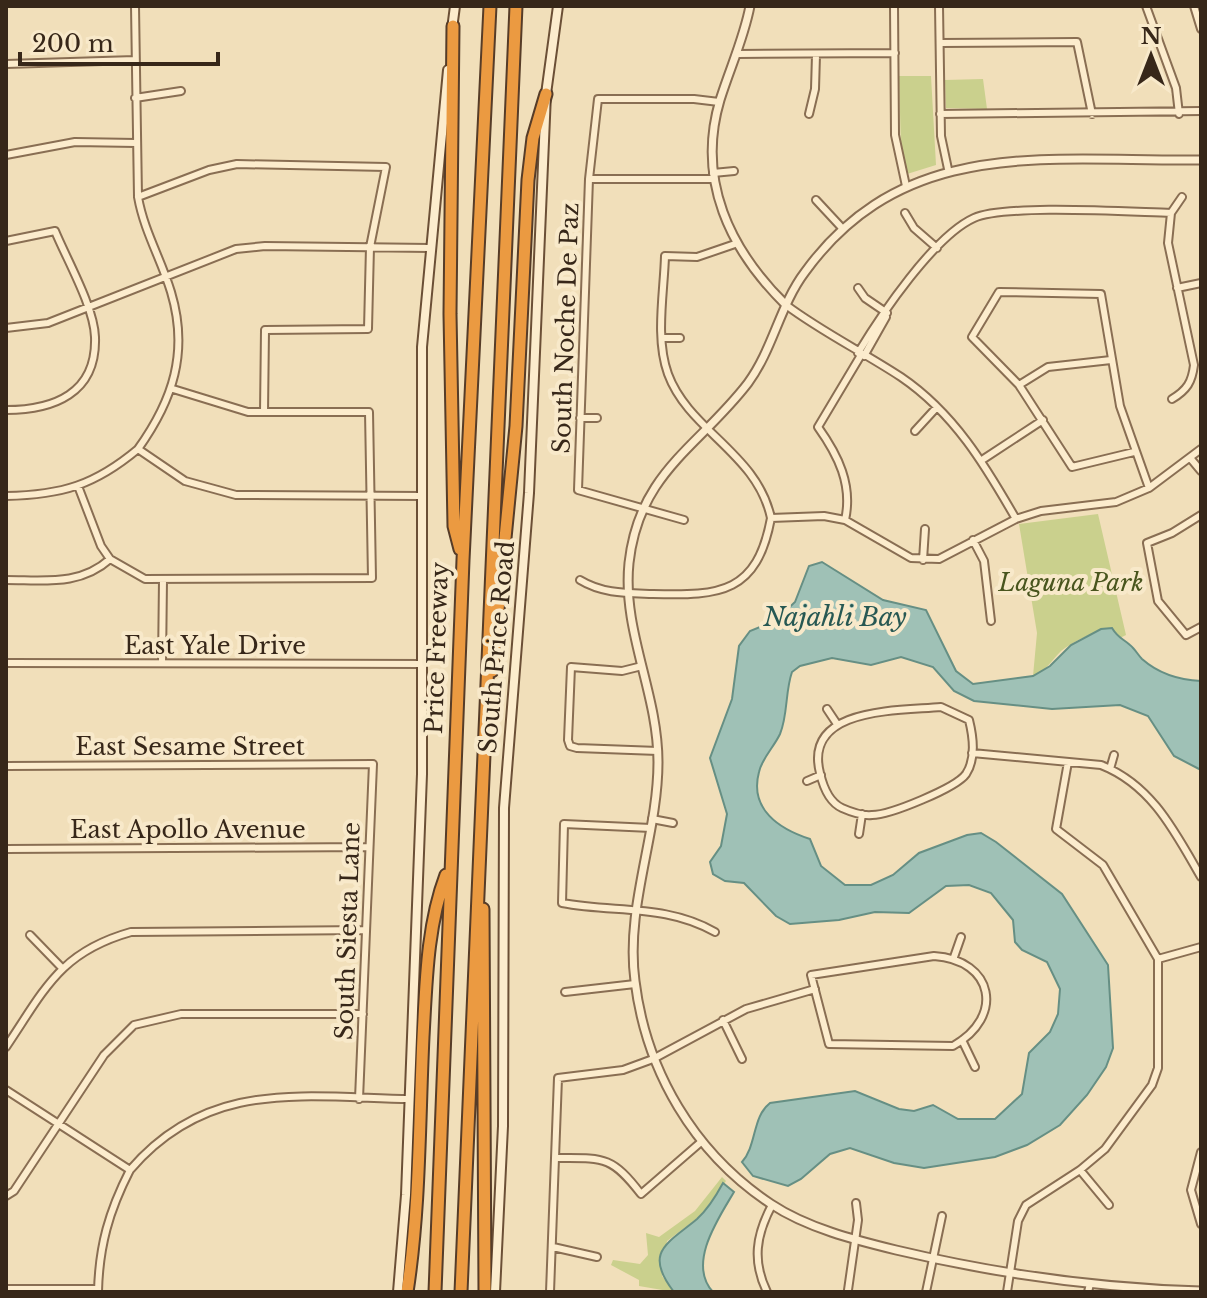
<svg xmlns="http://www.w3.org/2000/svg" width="1207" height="1298" viewBox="0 0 1207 1298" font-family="'Libre Baskerville',serif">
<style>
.green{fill:#cad08d}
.water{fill:#9fc1b6;stroke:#668f84;stroke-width:2}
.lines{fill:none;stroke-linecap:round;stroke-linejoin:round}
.minor-casing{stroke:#896e53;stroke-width:10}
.tertiary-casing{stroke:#896e53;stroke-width:11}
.secondary-casing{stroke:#6b4f36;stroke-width:12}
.motorway-casing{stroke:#563c28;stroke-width:15}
.minor{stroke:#fceccd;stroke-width:6}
.tertiary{stroke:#fceccd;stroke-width:7}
.secondary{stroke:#fceccd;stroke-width:8}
.motorway{stroke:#eb9a41;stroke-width:11}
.labels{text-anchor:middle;stroke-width:8;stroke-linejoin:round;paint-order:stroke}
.street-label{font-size:24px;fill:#372719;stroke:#f8e9ca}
.park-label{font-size:24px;font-style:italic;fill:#49551e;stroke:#f8e9ca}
.water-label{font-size:26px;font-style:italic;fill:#275853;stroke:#f8e9ca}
</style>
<rect width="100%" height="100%" fill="#f1dfba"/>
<path class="green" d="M899,76H931L936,165L907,174L901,149Z
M983,79L987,109L946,108L945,80Z
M1098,514L1126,635L1118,639L1101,630C1088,635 1072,642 1061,651C1051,661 1047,670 1033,676L1037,633L1019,524Z
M722,1177L726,1181L700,1216L667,1241L662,1276L674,1292L639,1286V1280L611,1265L613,1260L640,1264L648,1255L646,1233L659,1237L695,1211Z"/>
<path class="water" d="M822,562L883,600L926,610L956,671L973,684L1033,676L1050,666L1071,645L1101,629L1112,628C1118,638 1122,638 1130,645C1135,649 1138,655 1142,659C1159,674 1180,680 1201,681V770L1174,756L1148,716L1120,705L1052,709L974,701L954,691L933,667L901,657L871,665L832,658L800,666L792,672C785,692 788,715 780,734C774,747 762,758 759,772C749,809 779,829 810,839L821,866L845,885H871L893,875L919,853L967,835L981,833L996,842L1062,894L1108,965L1113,1048L1106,1067L1087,1095L1060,1125L1027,1145L995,1157L924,1168L894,1163L850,1148L830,1154L801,1179L788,1186L753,1176L742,1162C757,1145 752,1117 770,1103L855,1091L899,1109L914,1111L933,1105L958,1119H995L1022,1094L1029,1053L1050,1032L1058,1014L1060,989L1047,962L1022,950L1015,942L1013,920L991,893L969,885L946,886L909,913L875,912L839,920L790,924L776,916L744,883L725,881L713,874L710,862L721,846L727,814L710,758L732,699L739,646L750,631L775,621L795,602L809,566Z
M723,1183L734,1192C718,1219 687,1264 713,1292H674C643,1252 667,1244 697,1219C708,1209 716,1196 723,1183Z"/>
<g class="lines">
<g class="minor-casing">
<path id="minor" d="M135,6L138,197C144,231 161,259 171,292C189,352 173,400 138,449
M894,6L895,135L906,186
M939,6L941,136L948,169
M1146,6L1176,88L1179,114
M1194,6L1201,29
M940,43L1077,42L1092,114
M737,54L895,53
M6,64L135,60
M135,98L181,91
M809,114L815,89L816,55
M940,114L1201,111
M6,155L75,142L136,143
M713,173L734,171
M589,179H714
M138,197L209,170L237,164L386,167L370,247L368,329L265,330L264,412
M816,200L842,228
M905,213L914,228L937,248
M6,241L55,231C67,260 94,307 95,337C97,394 53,410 6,410
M735,244L697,257L665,256C664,293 655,338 668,374C689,431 757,453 771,518
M858,288L865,298L887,313
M1177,288L1201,283
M786,305C822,332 863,352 901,377C954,413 985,465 1016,519
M6,328L48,323L236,249L265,246L430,248
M662,338H680
M858,353C881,315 934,236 974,218C1004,204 1131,212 1171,213
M864,356L886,317
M1019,385L1048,367L1111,360
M1172,399C1187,390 1192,382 1194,365L1168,243L1171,213L1182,197
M580,418H597
M915,431L937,407
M1134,452L1072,467L1019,385L972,337L999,292L1101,294L1120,406L1149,488
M1191,459L1201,471
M982,460L1043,420
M78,486L101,546L110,559L145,579L372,578L369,412H248L173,389
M6,496C62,495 95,485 138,449L185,481L236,495L422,496
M1201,515L1172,533L1147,543L1158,601L1186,635L1201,627
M684,520L578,490L589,179L598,99H694L719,102
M845,520C853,485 838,455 818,427L861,355
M973,540L984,561L991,621
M923,560L925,529
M6,580C45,580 80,586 110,559
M580,580C603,594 628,593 653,594C721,596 757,593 771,518L824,516L845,520L911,558L939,559L1016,519L1041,511L1116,502L1149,488L1201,449
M6,663L423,664
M162,663L163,580
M642,666L622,671L571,667L568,740L570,746L577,748L658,751
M941,707L969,720C973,736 976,759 966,774C956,788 890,815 872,815C862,816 851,812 842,808C829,802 823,786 820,773C803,706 901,711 941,707Z
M827,709L837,724
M972,753L1101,765C1152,785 1175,832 1201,877
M6,766L373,764L359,1099
M1110,769L1114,755
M807,781L821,775
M652,819L673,823
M651,828L564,824L562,903C616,913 666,904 715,932
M859,834L862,814
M6,849L369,847
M30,935L62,968
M934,956C994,960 1005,1017 953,1046L829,1044L811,975Z
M954,957L961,937
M1158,959L1201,947
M565,992L635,984
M723,1020L742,1059
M962,1040L975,1067
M6,1047C45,989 60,952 131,932L366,930
M6,1090L130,1170C208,1079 301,1097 410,1099
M1201,1152L1191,1190L1201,1224
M555,1158C603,1158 611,1155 641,1194L701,1142
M1080,1170L1109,1205
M6,1196L14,1191L104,1055L134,1025L181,1014H363
M553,1247L597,1257
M6,1289H98
M848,1290L858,1220L856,1203
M98,1292C99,1246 109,1211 130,1170
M550,1292L558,1078L623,1070L653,1059L746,1009L815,989
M767,1292C752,1261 756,1235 772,1205
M926,1292L942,1216
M1007,1292L1018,1221L1026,1205L1080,1170L1105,1149L1152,1085L1158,1068V959L1103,865L1056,829L1068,762
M1088,1292L1090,1284"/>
</g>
<g class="tertiary-casing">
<path id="tertiary" d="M750,6C744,38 730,68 720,100C696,180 730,250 786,305
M1201,160C1051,162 905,134 805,272C780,305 773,349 748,383C699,447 639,472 629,563C622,631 658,693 658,762C658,835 625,907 635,981C646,1071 694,1153 771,1204C807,1228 855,1240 896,1250C997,1274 1098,1288 1201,1291"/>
</g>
<g class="secondary-casing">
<path id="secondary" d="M452,29L455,6
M398,1292L406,1195L422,774V347L448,70
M495,1292L503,1126L504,808L529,493L546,94L558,6"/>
</g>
<g class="motorway-casing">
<path id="motorway" d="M453,26L450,314L454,526L460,549
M492,671L516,426L528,180L533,138L546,94
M483,909L485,1292
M407,1292C420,1208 419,1122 423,1037C426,983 427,925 446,875
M435,1292L463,560L490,6
M461,1292L516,6"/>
</g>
<use href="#minor" class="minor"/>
<use href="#tertiary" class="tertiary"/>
<use href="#secondary" class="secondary"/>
<use href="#motorway" class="motorway"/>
</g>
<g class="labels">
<g class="street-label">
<text transform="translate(566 328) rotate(-88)" y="8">South Noche De Paz</text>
<text x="215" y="654">East Yale Drive</text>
<text transform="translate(497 647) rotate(-85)" y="8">South Price Road</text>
<text transform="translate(437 648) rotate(-88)" y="8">Price Freeway</text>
<text x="190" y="755">East Sesame Street</text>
<text x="188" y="838">East Apollo Avenue</text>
<text transform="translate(348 931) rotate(-88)" y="8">South Siesta Lane</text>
</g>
<g class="park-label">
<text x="1071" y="591">Laguna Park</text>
</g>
<g class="water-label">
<text x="835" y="626">Najahli Bay</text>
</g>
</g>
<rect width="1207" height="1298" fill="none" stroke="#372719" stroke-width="16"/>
<g transform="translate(1151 56)" stroke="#f8e9ca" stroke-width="6" paint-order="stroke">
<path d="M0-6L14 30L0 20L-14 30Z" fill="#372719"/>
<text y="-12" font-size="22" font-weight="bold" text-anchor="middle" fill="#372719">N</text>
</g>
<path d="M20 52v12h198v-12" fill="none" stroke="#372719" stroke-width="4"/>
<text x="32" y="52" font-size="24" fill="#372719" stroke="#f8e9ca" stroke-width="6" paint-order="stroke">200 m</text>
</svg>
